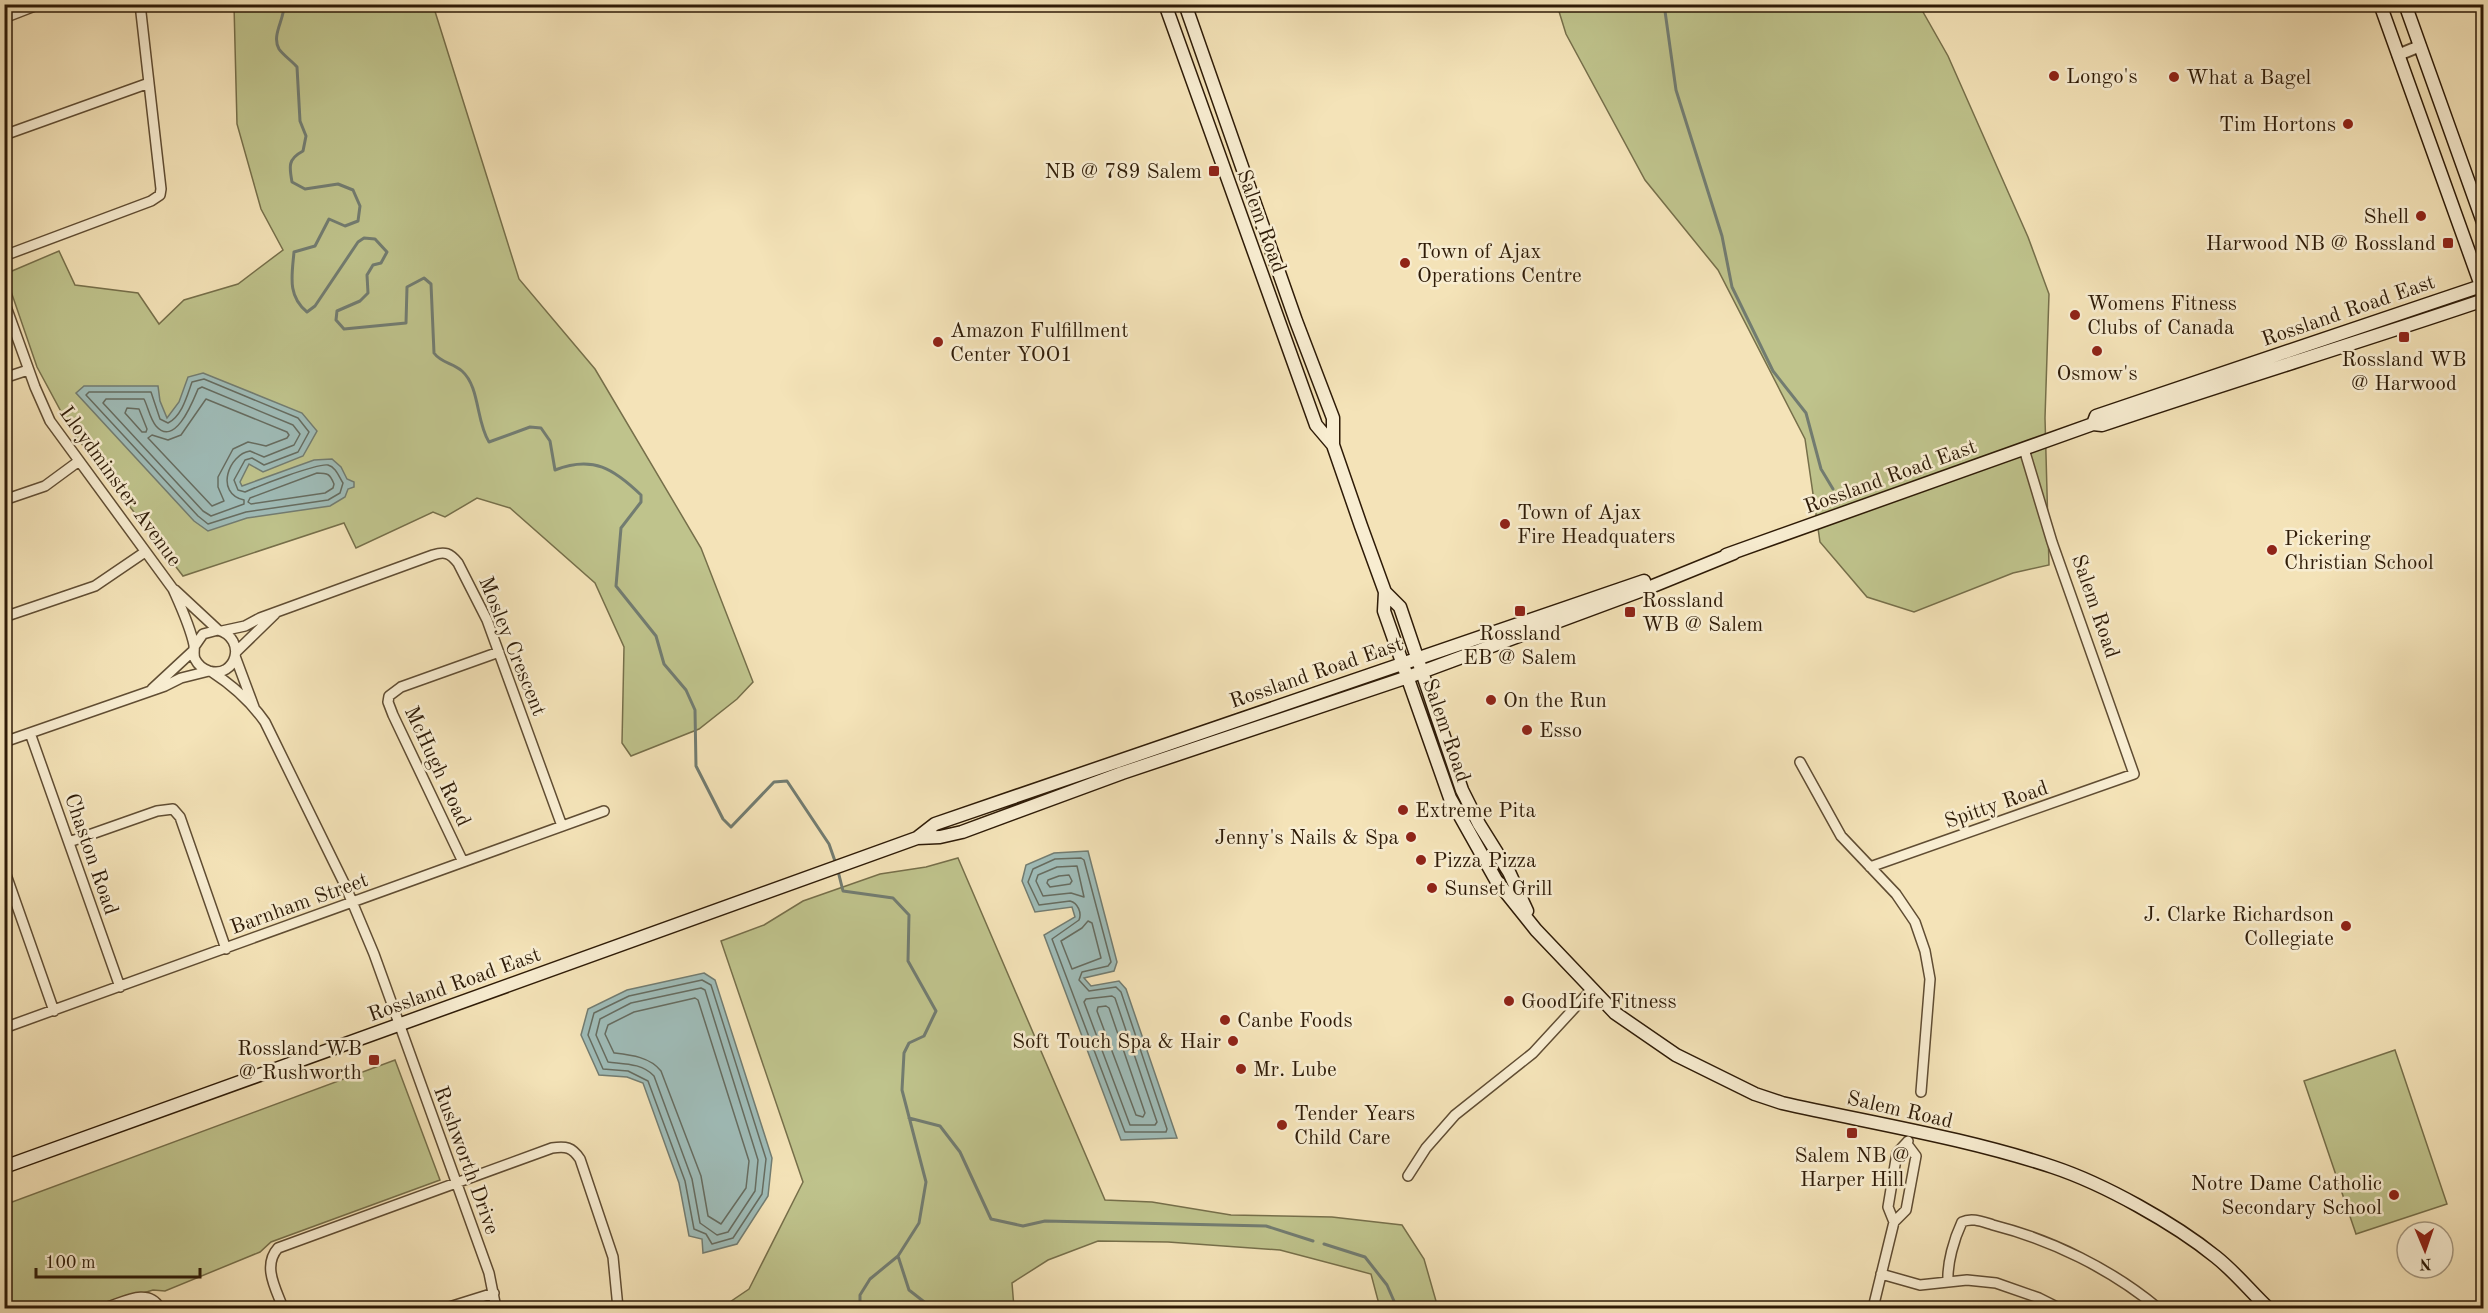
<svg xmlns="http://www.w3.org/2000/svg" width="2488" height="1313" viewBox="0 0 2488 1313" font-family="'Old Standard TT',serif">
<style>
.green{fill:#bfc38c;stroke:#766f4a;stroke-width:1.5}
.water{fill:#9fbcb8;stroke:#727c71;stroke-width:1.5}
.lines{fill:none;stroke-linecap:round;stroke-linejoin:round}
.shore{stroke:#666c60;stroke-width:1.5}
.stream{stroke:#727c71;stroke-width:3}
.minor-casing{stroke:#604d33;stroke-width:12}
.tertiary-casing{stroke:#604d33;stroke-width:14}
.secondary-casing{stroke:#2e1b07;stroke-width:15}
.minor{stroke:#f8edd1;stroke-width:9}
.tertiary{stroke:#f8edd1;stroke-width:10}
.secondary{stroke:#f8edd1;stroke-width:12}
.poi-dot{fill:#8f2418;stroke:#f8edd1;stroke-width:2}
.labels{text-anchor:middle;stroke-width:5;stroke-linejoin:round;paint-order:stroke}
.poi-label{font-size:21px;fill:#2e1b07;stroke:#f8edd1;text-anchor:start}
.street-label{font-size:21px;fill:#2e1b07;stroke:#f8edd1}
</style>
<rect width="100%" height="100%" fill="#f4e3b8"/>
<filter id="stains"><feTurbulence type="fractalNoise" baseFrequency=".00333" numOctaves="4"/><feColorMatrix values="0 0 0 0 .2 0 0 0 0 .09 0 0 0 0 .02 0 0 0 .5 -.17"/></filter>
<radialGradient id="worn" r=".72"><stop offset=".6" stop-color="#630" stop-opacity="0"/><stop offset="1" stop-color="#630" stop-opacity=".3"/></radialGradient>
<path class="green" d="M234,5H433L519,279L595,369L701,548L753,682L737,699L699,729L631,756L622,743L624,647L595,583L510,508L477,498L445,517L433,512L356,548L344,523L183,576L71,430L37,367L5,274L59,251L75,285L138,293L159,324L184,300L238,284L283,250L261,209L237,124Z
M1557,5H1919L1948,56L2028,237L2049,294L2045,418L2049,565L2013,573L1914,612L1867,597L1820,542L1805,439L1718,270L1645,180L1566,34Z
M958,858L1105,1200L1152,1202L1231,1215L1332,1217L1402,1225L1424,1259L1438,1308H1380L1371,1274L1280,1250L1168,1242L1098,1241L1048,1260L1012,1283L1014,1308H721L749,1289L803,1182L721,941L764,925L803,901L880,874L926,867Z
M2395,1050L2447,1204L2356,1234L2304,1081Z
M395,1060L440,1180L271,1242L260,1252L165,1291L153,1290L93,1308H5L4,1205Z"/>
<path class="water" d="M203,373L302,413L317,431L303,456L263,472L249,464L240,482L242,486L314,460L332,459L341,467L347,479L354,482V487L348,489L345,497L330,506L247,518L208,531L194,521L76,393L84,386H158L160,401L167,418L179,402L188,377Z
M1088,851L1117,962L1114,971L1084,978L1091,986L1119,981L1126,989L1177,1138L1121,1140L1044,935L1075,917L1072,907L1035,912L1022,881L1026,865L1054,853Z
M704,973L715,980L772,1158L768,1196L737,1244L703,1253L702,1239L689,1236L679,1183L643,1083L627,1077L599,1075L581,1035L588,1009L627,990Z"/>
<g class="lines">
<path class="shore" d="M204,379L298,418L309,432L298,452L264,465L252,458L245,460L234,480L238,490L245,492C259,486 317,463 328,465C336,467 339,477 343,483L340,493L328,500L246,512L208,524L198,516L86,395L89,392H151L160,419L168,423C182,416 187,396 192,382Z
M202,387L293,425L300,434L294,445L264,457L250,451C229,454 214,493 244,500V504L211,516L203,511L103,403L106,399H144C148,407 150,419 156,426C175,448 193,401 198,389Z
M206,399L287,432L289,435L287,438L266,446L248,442L233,449L218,477V487L224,501L212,506L148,438L152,435L168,440L181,435Z
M127,408L139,409L147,429L146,432H142L125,413Z
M317,473C328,473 330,474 334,484L333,488L325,493L251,504L248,502L250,498Z
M1081,858L1084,860L1111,962L1108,966L1082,972L1079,980L1089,991L1116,987L1121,992L1167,1129L1166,1132H1125L1052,939L1079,920C1082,913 1078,903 1070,901L1039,905L1028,882L1033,869L1055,859Z
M1077,866L1084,897L1071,893L1043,896L1036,881L1038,875L1057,867Z
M1069,875L1072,881L1070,884L1050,887L1047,883L1048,880L1059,876Z
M1088,921L1092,923L1101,958L1072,969L1061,941L1082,928Z
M702,980L711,985L766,1159L762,1194L733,1238L712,1244L706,1234L694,1229L685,1181L648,1081L628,1071L603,1069L588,1035L594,1013L629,996Z
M701,988L705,990L758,1160L755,1191L728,1232L717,1235L700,1223L692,1179L654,1076C642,1063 624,1064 608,1062L596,1035L600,1019L631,1003Z
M1112,996L1115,998L1157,1122L1155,1125H1130L1084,1002L1086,999Z
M695,998L698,1000L749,1161L746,1188L721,1224L708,1216L701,1176L661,1071C650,1057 631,1055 614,1053L605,1034L608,1025L634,1012Z
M1106,1006L1109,1008L1145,1113L1143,1117L1136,1115L1097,1011L1098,1007Z"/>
<path class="stream" d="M284,4C285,19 271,35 279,49C283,55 292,61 297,67L300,121L306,136L303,151C288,159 289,166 292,182L305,189L338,184L353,190L360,206L358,221L345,226L329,219L315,246L294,252C292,275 287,296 307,312L315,306L358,242L364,238L375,239L387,252L381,263L373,265L367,275L368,293L360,301L337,311L336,320L344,329L406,323L407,287L424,278L431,284L434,353C441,363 453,363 462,371C480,387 476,422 489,442L530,427L541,428L550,441L555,470C593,455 614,469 641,495V502L621,528L616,586L656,636L664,664L686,690L695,710L696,766L723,819L731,827L774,782L787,781L829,844L836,864
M323,4L332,7L335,4
M1664,4L1676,90L1722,236L1732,287L1773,371L1806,413L1821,469L1833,489
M838,871L843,891L893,898L909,915L908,961L936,1011L924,1036L909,1043L904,1053L902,1090L926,1182L919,1223L898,1256L870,1279L860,1295V1308
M909,1118L940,1126L960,1152L991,1219L1023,1226L1045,1221L1266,1226L1313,1241
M1324,1244L1365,1257L1387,1285L1397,1308
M898,1256L909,1290L932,1308"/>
<g class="minor-casing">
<path id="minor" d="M4,18L40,4
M4,135L149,83
M4,256L151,201L160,195L161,189L140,4
M4,301L35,387L50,421L173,589C181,607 190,626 194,645C195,650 193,654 195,659C198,665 203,669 209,671C236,679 248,639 218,630L203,634L194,647
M4,378L28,370
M4,500L45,486L79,461
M175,590L218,630
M4,617L95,586L145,552
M222,631L245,626L260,618L433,555C445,551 450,553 458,563L487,620L562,826
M236,652L275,614
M235,656L254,707
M212,672C232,685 251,702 265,722L345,885L374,954L489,1273L496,1308
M152,689L194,650
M30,733L120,987
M4,742L165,686L181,678L209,671
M1800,762L1841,836L1896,894L1915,922L1925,951L1930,979L1921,1092
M69,842L157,811L173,809L180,817L226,949
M463,862L393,715L388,702L389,696L401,687L499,652
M1870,867L2134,774L2052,542L2024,449
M4,869L54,1011
M4,1028L604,811
M1408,1176L1426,1148L1455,1115L1533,1053L1592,989
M1894,1222L1888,1207L1897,1153L1908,1141
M1881,1274L1920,1285L1967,1280L1996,1283L2039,1298L2059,1308
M1948,1282C1947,1263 1954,1239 1962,1222C1972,1217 1983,1222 1993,1225C2052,1240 2111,1269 2158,1308
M105,1308C124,1302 148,1287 160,1308
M283,1308C276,1289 262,1266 278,1248L552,1148C566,1146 572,1147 580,1159L613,1257L618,1308
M446,1308L494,1293
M1873,1308L1894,1222L1906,1210L1916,1156L1907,1144"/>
</g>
<g class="tertiary-casing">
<path id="tertiary" d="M2398,55L2420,46"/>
</g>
<g class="secondary-casing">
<path id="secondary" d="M1165,4L1316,425L1333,445
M1185,4L1296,321L1333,418V445L1361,526L1385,592L1400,607L1462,790L1479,824L1509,872L1527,911
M2380,4L2483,291
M2405,4L2484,225
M2093,424L2096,416L2484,285
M1726,555L2093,424L2102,425C2229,382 2357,343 2484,300
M1385,592L1384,611L1450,798L1496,880L1536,930L1615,1013L1676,1055L1755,1094L1782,1103C1871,1123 1966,1138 2053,1167C2104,1184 2174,1223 2216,1257C2235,1272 2251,1292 2268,1308
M917,838L935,824L1644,581
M4,1167L917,838L940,837L962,832L1122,773L1408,677L1648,588L1734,553"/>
</g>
<use href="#minor" class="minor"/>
<use href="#tertiary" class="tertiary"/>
<use href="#secondary" class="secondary"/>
</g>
<g class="poi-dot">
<circle cx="2054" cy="76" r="6"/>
<circle cx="2174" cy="77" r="6"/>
<circle cx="2348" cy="124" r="6"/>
<rect x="1208" y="165" width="12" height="12" rx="3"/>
<circle cx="2421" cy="216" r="6"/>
<rect x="2442" y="237" width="12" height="12" rx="3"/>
<circle cx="1405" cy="263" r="6"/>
<circle cx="2075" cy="315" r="6"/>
<rect x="2398" y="331" width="12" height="12" rx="3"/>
<circle cx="938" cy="342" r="6"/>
<circle cx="2097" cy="351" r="6"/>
<circle cx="1505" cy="524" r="6"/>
<circle cx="2272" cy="550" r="6"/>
<rect x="1514" y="605" width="12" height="12" rx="3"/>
<rect x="1624" y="606" width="12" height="12" rx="3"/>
<circle cx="1491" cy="700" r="6"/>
<circle cx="1527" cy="730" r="6"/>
<circle cx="1403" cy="810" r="6"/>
<circle cx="1411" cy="837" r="6"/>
<circle cx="1421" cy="860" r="6"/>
<circle cx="1432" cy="888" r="6"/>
<circle cx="2346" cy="926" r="6"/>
<circle cx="1509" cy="1001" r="6"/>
<circle cx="1225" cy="1020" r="6"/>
<circle cx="1233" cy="1041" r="6"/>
<rect x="368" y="1054" width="12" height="12" rx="3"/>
<circle cx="1241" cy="1069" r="6"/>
<circle cx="1282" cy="1125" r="6"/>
<rect x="1846" y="1127" width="12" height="12" rx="3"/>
<circle cx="2394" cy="1195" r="6"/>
</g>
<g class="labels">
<g class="poi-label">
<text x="2066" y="83">Longo's</text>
<text x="2186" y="84">What a Bagel</text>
<text x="2336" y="131" text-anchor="end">Tim Hortons</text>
<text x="1202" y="178" text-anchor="end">NB @ 789 Salem</text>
<text x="2409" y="223" text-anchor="end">Shell</text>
<text x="2436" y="250" text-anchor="end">Harwood NB @ Rossland</text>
<text x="1417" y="258">Town of Ajax<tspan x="1417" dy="24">Operations Centre</tspan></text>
<text x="2087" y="310">Womens Fitness<tspan x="2087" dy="24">Clubs of Canada</tspan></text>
<text x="950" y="337">Amazon Fulfillment<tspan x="950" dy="24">Center YOO1</tspan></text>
<text x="2404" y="366" text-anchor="middle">Rossland WB<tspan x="2404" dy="24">@ Harwood</tspan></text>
<text x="2097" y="380" text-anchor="middle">Osmow's</text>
<text x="1517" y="519">Town of Ajax<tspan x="1517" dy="24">Fire Headquaters</tspan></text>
<text x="2284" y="545">Pickering<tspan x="2284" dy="24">Christian School</tspan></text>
<text x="1642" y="607">Rossland<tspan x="1642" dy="24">WB @ Salem</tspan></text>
<text x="1520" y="640" text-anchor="middle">Rossland<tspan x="1520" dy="24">EB @ Salem</tspan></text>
<text x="1503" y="707">On the Run</text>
<text x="1539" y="737">Esso</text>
<text x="1415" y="817">Extreme Pita</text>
<text x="1399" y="844" text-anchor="end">Jenny's Nails &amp; Spa</text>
<text x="1433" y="867">Pizza Pizza</text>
<text x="1444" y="895">Sunset Grill</text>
<text x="2334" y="921" text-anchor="end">J. Clarke Richardson<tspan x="2334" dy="24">Collegiate</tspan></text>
<text x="1521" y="1008">GoodLife Fitness</text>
<text x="1237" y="1027">Canbe Foods</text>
<text x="1221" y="1048" text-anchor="end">Soft Touch Spa &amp; Hair</text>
<text x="362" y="1055" text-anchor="end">Rossland WB<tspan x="362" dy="24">@ Rushworth</tspan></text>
<text x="1253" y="1076">Mr. Lube</text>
<text x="1294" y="1120">Tender Years<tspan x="1294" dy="24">Child Care</tspan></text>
<text x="1852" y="1162" text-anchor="middle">Salem NB @<tspan x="1852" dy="24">Harper Hill</tspan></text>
<text x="2382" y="1190" text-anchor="end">Notre Dame Catholic<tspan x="2382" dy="24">Secondary School</tspan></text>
</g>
<g class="street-label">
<text transform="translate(1262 221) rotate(70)" y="7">Salem Road</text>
<text transform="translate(2348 310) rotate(-19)" y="7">Rossland Road East</text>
<text transform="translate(1890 476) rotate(-20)" y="7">Rossland Road East</text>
<text transform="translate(121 486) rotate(54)" y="7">Lloydminster Avenue</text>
<text transform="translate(2096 606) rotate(71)" y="7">Salem Road</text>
<text transform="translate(513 646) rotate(68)" y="7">Mosley Crescent</text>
<text transform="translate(1316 672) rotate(-19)" y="7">Rossland Road East</text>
<text transform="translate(1447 730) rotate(71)" y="7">Salem Road</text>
<text transform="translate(438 766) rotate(65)" y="7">McHugh Road</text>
<text transform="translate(1996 804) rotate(-19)" y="7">Spitty Road</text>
<text transform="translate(92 854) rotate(71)" y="7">Chaston Road</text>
<text transform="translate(299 903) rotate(-20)" y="7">Barnham Street</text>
<text transform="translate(454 984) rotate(-20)" y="7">Rossland Road East</text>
<text transform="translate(1900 1109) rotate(13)" y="7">Salem Road</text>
<text transform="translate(467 1160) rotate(70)" y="7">Rushworth Drive</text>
</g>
</g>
<rect width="2488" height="1313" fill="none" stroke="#f4e3b8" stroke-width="24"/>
<rect x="6" y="6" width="2476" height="1301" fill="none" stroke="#2e1b07" stroke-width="3"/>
<rect x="12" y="12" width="2464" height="1289" fill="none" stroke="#2e1b07" stroke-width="1.5"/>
<g transform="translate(2425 1250) rotate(178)"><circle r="28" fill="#f8edd1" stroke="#a79980" stroke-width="1.5"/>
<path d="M0-4.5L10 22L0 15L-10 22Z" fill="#8f2418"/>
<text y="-9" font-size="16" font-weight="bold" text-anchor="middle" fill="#2e1b07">N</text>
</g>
<path d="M36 1268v9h164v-9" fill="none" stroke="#2e1b07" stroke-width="3"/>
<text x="45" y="1268" font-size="18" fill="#2e1b07" stroke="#f8edd1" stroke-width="4.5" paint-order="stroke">100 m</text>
<rect width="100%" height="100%" filter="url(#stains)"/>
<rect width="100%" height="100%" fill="url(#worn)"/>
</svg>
